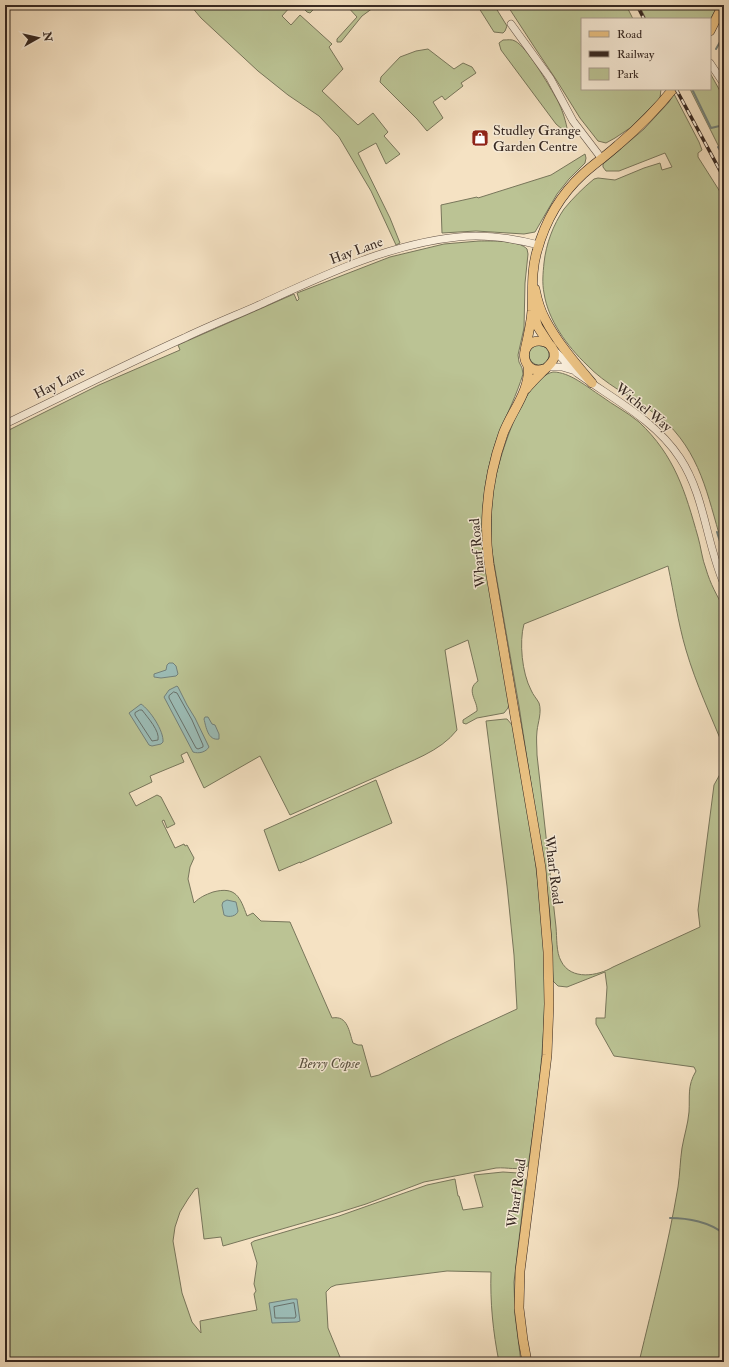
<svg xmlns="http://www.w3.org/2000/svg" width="729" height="1367" viewBox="0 0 729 1367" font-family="'IM FELL Double Pica',serif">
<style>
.green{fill:#bbc394;stroke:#78765b}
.water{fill:#9cbdb7;stroke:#73817b}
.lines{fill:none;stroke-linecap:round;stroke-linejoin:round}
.shore{stroke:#69726c;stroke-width:1}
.stream{stroke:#73817b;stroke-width:2}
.minor-casing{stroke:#66564a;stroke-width:8}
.major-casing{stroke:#362822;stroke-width:10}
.minor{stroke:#f8ecd8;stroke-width:7}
.major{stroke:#eac182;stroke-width:9}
.rail-casing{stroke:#362822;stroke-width:3.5}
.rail{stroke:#f8ecd8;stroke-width:2;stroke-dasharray:6;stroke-linecap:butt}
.labels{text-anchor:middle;stroke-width:3;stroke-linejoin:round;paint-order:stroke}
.poi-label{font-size:14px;fill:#362822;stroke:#f8ecd8;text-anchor:start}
.street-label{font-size:14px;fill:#362822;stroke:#f8ecd8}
.park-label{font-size:14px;font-style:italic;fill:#574f3e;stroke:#f8ecd8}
</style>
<rect width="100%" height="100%" fill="#f5e2c3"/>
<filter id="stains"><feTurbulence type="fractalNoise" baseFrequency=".005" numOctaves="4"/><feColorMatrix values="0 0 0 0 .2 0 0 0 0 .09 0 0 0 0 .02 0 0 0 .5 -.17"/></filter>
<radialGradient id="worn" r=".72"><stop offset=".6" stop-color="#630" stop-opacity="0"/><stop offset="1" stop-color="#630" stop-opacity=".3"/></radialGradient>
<path class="green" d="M190,5H290L291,6L282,16L291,25L300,15L332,44L329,47L343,69L322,91L358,125L373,113L388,132L384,136L400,154L386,164L376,143L358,153L390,218L400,243L396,245L371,191L339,137L319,116L288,95L258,71L201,18Z
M300,5H318L310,13L307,12Z
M346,5H377L362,16L341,42H337V39L357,17Z
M477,5H494L507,26L505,31L503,33L494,32Z
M507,5H626L633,19H582V89H661L660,98L630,128L615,138L606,143L598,141L580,118L557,81L535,48Z
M639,5H718L710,20L646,19Z
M503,40C507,40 512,39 515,41C527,47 548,84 555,96C561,106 565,118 567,128L563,130L556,124L501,50L499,43Z
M428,49L454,69L463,63L472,67L476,73L461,83L463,86L445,100L442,96L433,102L443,118L427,131L417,119L380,82L381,77L400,57L416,51Z
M710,73L724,98V157L690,89H710Z
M674,94L699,142L702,150L698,153V157L724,198V550C709,504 704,460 668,424C663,419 656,415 651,411C630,396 605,384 587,365C567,346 548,320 544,293C542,283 543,273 544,263C546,244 553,225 564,209C573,198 583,188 594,179L598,178L615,180L644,168L660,163L662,170L672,167L665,153L619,171H606L603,167V164L644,129L669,102Z
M585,154L586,158L585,163L569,179L557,194L535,232L524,234L476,231L442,233L441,205L477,197L478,198L551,175Z
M479,241C491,241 519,240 527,249L528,254L525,283L524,328L518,355L519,362L522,368L523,374C517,394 507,414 499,433C485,471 480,510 483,550L509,704L508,708L504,713L477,718L466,724L463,723V720L477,711C478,701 465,690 478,681L468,640L445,650L457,730C440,752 410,761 385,773C353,787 322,801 290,815L260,756L204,788L187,752L181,755L184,762L150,776L152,782L129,793L136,806L157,795L161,797L175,824L167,828L164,820L162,821L175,848L184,844L185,846L187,845L194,858L190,867L188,879L194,903C200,897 205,895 213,892C236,886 240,897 247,916L253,913L261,921L290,922L332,1018C348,1015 349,1032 353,1043L358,1045H362L371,1077L379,1075L448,1041L517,1009L514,955L507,886L486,721L505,719H507L513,726C525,799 540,873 544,948C548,1021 539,1094 528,1166C516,1171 509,1167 496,1168L424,1182L366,1204L334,1214L223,1246L221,1237L204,1239L198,1188L195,1189L188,1199L180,1212L175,1227L173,1241L182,1293L192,1322L201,1333L200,1321L257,1310L254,1294L256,1291L254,1284L257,1263L251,1243L254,1241L339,1216L427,1185L455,1179L458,1196H459L463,1210L483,1207L474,1175L503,1172L518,1173L526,1180L514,1282L515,1315L521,1362H499C493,1332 490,1302 491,1272L447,1271L336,1285L331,1287L326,1292L328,1328L342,1362H5V432L99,385L180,350L178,345L294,294L297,301L299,299L297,293L390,257L444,244Z
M529 355a10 10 0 1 1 20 0a10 10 0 1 1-20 0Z
M553,372C570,372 587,387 601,396C613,405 627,412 639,422C675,456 685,491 698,537C701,547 702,559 706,569C710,583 717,596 724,608V748C711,716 696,684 686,650C678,623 674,594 668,566L524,624C519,642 522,673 531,690C533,695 537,699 539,703C542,712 538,722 537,731C536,739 537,747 537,755L556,927C557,938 556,952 561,961C571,981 598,976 613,967L700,927L698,910L714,785L724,767V1362H639C653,1304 668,1246 678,1187C680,1174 680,1161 682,1148C684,1136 688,1124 689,1112C690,1096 687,1086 696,1071L694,1067L614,1056L596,1024V1018H605L607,987L605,972L567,987L558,986L553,981L550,916L547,889L519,706L491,546C491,528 491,509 493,491C497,463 522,379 553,372Z
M376,780L392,823L300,863V862L279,871L264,830Z"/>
<path class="water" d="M169,663H173L176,666L178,674L176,676L161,678L154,677V674L166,670L167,665Z
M177,686L178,687L187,705L195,718L209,747C206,752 199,754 193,752L164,697L169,690Z
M141,704C150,710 164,731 163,742L161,744L152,746L149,745L129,713Z
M205,717H208L212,724L215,725L219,734V739C208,741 206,727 204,719Z
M227,900L236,902L238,911C237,916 229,918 224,915L222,905L223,902Z
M292,1299H297L300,1321L297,1322L272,1323L269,1303Z"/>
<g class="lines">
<path class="shore" d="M174,692L177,693L192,720L203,745V747L198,749L196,748L169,698V696Z
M140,710H142C148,718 160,731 158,740L152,741L135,715V713Z
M294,1303L296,1316L295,1318H275L274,1307Z"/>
<path class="stream" d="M716,49L724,35
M692,89L711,128L724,125
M718,147L724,157
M717,532L724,554
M670,1218C688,1218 710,1222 724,1234"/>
<g class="minor-casing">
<path id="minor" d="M511,24L550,78L573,121L602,159
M710,63L724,84
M553,349C561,357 569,366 577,373C613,399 655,420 680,458C705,496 706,543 724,584
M548,367H562L572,370
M5,424C65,395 124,365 184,338C209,326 234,316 259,305C322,276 388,244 458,237C486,234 512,238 539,245"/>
</g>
<g class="major-casing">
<path id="major" d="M710,31L723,5
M535,289C537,299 540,310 545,319C557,342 575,363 592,383
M533,313L538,327L549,344
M525,350C528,337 531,324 532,311C533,290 531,271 537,251C545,222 560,195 583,174C594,164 607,155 618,145C638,128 657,109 673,89
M526,389C531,383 536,378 541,373C549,365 561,358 550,345C547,342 543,341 539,341C517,341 521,376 544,369
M527,1362L523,1340L519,1308L520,1271L539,1121L547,1055L549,1004L548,952L541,868L489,564C483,520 488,476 503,434C511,412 531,390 528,366"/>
</g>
<use href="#minor" class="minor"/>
<use href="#major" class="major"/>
<g class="rail-casing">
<path id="rail" d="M637,5L644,19
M676,89L724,178"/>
</g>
<use href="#rail" class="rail"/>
</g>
<defs>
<g id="shop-square" transform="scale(0.9)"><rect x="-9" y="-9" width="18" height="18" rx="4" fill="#8f2418" stroke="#f8ecd8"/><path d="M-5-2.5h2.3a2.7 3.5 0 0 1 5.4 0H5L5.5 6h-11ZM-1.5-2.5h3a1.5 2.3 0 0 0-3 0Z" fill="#fff"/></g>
</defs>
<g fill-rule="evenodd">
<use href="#shop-square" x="480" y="138"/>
</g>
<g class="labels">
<g class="poi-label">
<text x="493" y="135">Studley Grange<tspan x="493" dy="16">Garden Centre</tspan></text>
</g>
<g class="street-label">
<text transform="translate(356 250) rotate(-20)" y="5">Hay Lane</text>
<text transform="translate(59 382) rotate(-27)" y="5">Hay Lane</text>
<text transform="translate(644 407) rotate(39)" y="5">Wichel Way</text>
<text transform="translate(477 553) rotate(-95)" y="5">Wharf Road</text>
<text transform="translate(554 870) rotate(83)" y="5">Wharf Road</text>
<text transform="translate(516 1193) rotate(-82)" y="5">Wharf Road</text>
</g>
<g class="park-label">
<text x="329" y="1068">Berry Copse</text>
</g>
</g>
<rect width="729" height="1367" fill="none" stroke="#f5e2c3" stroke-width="20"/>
<rect x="6" y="6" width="717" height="1355" fill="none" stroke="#362822" stroke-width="2"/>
<rect x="10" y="10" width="709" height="1347" fill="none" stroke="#362822"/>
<rect x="581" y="18" width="130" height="72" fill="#f8ecd8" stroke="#aa9e8f"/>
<rect x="589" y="31" width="20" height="6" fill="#eac182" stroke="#aa9e8f"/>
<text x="617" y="38" font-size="12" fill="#362822">Road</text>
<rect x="589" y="51" width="20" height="6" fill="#362822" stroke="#aa9e8f"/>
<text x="617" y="58" font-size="12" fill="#362822">Railway</text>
<rect x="589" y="68" width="20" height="12" fill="#bbc394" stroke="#aa9e8f"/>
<text x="617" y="78" font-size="12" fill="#362822">Park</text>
<g transform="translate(38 38) rotate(82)" stroke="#f8ecd8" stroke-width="3" paint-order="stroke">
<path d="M0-3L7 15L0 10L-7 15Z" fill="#362822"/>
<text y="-6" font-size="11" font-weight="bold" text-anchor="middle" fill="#362822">N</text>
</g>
<rect width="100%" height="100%" filter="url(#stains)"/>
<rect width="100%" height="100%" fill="url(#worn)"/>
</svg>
